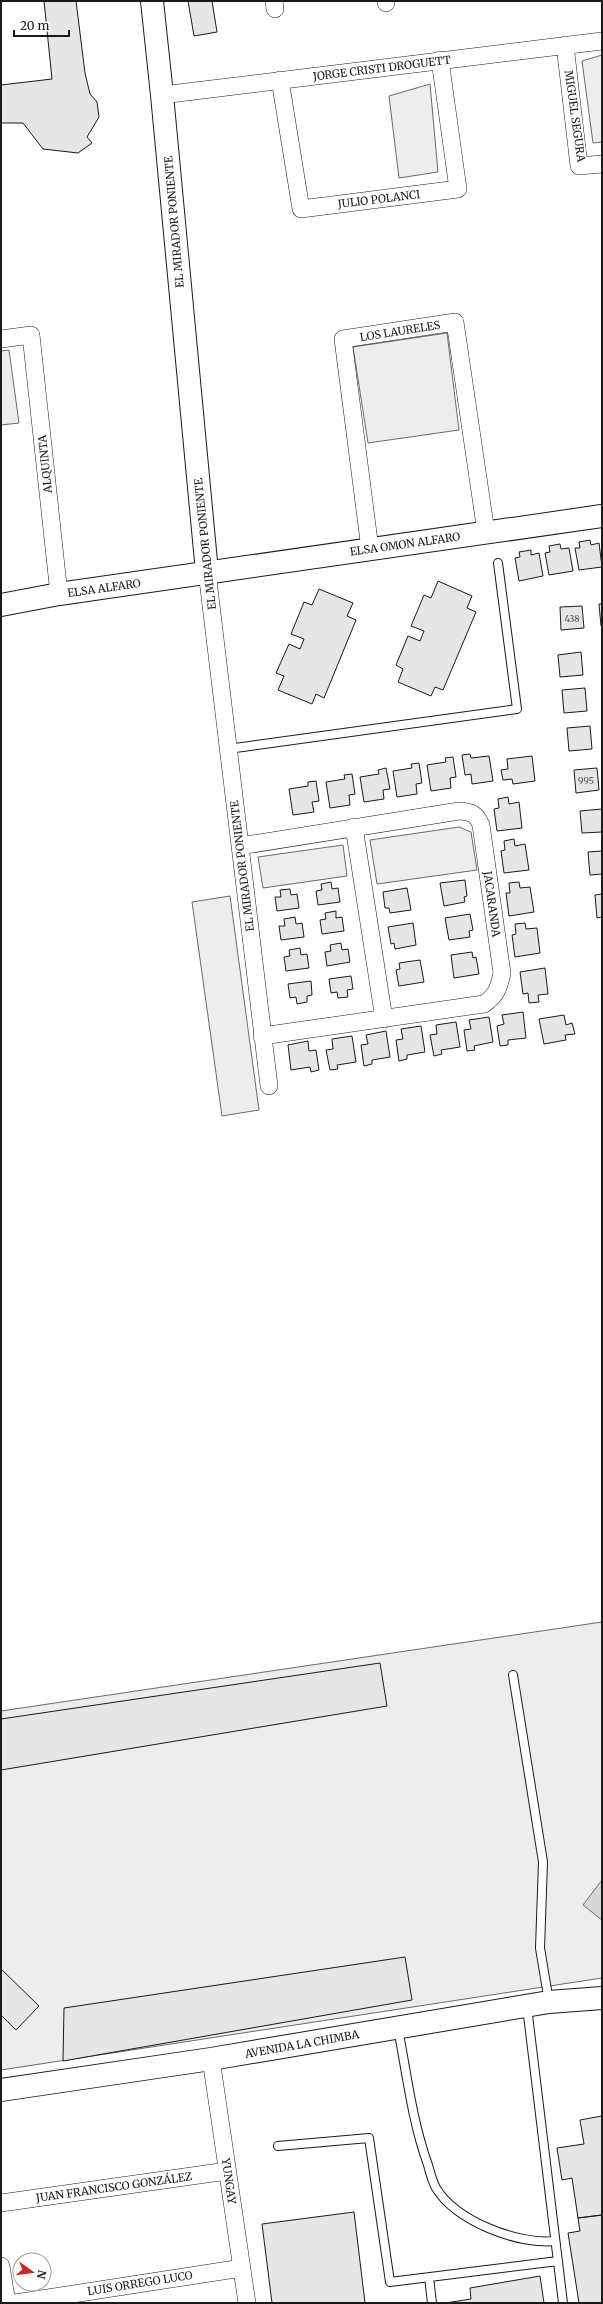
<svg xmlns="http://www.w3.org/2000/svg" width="603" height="2304" viewBox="0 0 603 2304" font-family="Merriweather,serif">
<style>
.green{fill:#ededed;stroke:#6a6a6a}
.water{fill:#d7d7d7;stroke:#6a6a6a}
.building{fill:#e6e6e6;stroke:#1a1a1a}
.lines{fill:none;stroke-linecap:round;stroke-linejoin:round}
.lane-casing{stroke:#1a1a1a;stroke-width:10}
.street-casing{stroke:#1a1a1a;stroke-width:18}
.secondary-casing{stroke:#1a1a1a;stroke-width:24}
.lane{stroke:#fff;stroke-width:8}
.street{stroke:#fff;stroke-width:17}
.secondary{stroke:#fff;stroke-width:22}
.labels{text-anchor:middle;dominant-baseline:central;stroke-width:3;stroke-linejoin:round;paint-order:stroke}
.number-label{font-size:9px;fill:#4d4d4d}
.street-label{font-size:11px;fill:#1a1a1a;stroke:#fff}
</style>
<rect width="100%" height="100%" fill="#fff"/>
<path class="green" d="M602 55V142L593 143 582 61Z
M430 84 438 172 399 178 389 96Z
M447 333 459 430 368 443 353 347Z
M9 350 19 423 1 425V351Z
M459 827 471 832 477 870 377 884 370 840Z
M343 845 347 876 263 888 258 857Z
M230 896 259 1110 222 1116 192 902Z
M602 1622V1978L1 2070V1711Z"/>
<path class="water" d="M602 1880V1920L583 1905Z"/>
<path class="building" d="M44 1H76L85 73 90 94 97 102 99 117 87 137 92 143 78 153 43 149 23 123H1V85L52 79Z
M188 1H212L217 32 194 36Z
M590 540 591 545 599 543 602 567 579 570 575 548H580L579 542Z
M560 544 561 549 569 548 573 571 549 575 545 553 550 552 549 546Z
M531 550V555L539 553 543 576 519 581 515 558 520 557 519 552Z
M438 581 472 596 467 608 476 612 443 690 435 687 431 696 398 682 403 669 396 665 408 636 420 641 424 631 411 626 424 595 431 598Z
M319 589 353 603 347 616 356 620 324 698 316 694 312 704 278 690 284 676 276 673 289 644 300 649 304 639 291 634 304 602 312 605Z
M599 604H602V626H601Z
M582 606 584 628 561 630 560 607Z
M581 652 583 675 560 677 558 655Z
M585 688 587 711 564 713 562 690Z
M590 726 592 749 569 751 567 728Z
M470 754 471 758 489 756 493 781 472 784 471 774 465 775 462 755Z
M532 756 535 781 513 784 512 779 503 780 501 770 508 769 507 759Z
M453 757 456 777 450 778 451 788 431 791 427 765 446 762 445 758Z
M419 763 422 783 416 784 417 794 397 797 393 771 412 768 411 764Z
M386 768 390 789 383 790 384 799 364 802 360 777 379 774 378 770Z
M597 768 599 790 576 793 574 770Z
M352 774 355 794 349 795 350 805 330 808 326 782 345 779 344 775Z
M316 781 319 801 312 802 314 812 293 815 289 789 308 786V782Z
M508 797 509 804 519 802 522 828 497 831 494 809 499 808 498 799Z
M602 809V832L582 833 580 811Z
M514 839 515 846 525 844 529 870 504 873 501 851 505 850 504 841Z
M602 851V874L590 875 588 852Z
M465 880 467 896 464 897 465 902 444 906 440 883Z
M331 882 332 889 338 888 340 902 318 905 316 891 322 890 321 884Z
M519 882 520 888 530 887 534 912 509 916 506 893H510L509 883Z
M407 888 411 910 390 913 389 908H385L383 892Z
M290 889 291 895 297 894 299 908 277 911 275 897H281L280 890Z
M602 894V917L597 918 595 895Z
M336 911V918L342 917 344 931 322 934 320 920 326 919 325 913Z
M470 914 473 930 469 931 470 937 449 940 445 918Z
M295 917 296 924 302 923 304 937 281 940 279 926H285L284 919Z
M413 923 416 945 395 949 394 943 391 944 388 927Z
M525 923 526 929 537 928 540 953 515 957 512 935 516 934 515 924Z
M341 943 342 950 348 949 350 962 327 966 325 952 331 951 330 945Z
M300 948 301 955 307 954 309 968 286 971 284 957 290 956 289 950Z
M472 952 473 958 476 957 479 974 454 978 451 955Z
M420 960 424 982 399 986 396 970 400 969 399 963Z
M545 968 548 994 538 995 539 1002 529 1003 528 993 523 994 520 972Z
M351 976 353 989 347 990 348 997 338 998 337 992 331 993 329 979Z
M311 981 312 995 307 996V1002L297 1004 296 997 290 998 288 984Z
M523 1012 526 1038 508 1040V1045L500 1046 497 1026 504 1024 502 1015Z
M564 1015 566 1025 572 1023 575 1034 565 1035 566 1040 544 1044 539 1019Z
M489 1017 493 1042 474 1046 475 1050 467 1051 464 1030 471 1029 469 1020Z
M456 1022 460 1047 441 1050 442 1054 434 1056 430 1035 437 1034 436 1025Z
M421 1026 425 1052 407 1055V1059L399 1061 396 1040 403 1039 401 1029Z
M386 1031 390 1057 372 1060V1064L364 1066 361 1045 368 1044 366 1035Z
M352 1036 356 1062 337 1065 338 1069 330 1070 326 1050 333 1049 332 1039Z
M308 1041 309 1051 316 1050 319 1070 311 1072 310 1067 291 1070 288 1045Z
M380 1663 387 1706 1 1770V1719Z
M405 1957 412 2000 63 2061 64 2008Z
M1 1969 39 2006 16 2030 1 2015Z
M602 2116V2215L578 2218 572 2178 562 2180 557 2148 584 2144 580 2120Z
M354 2212 365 2303H272L262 2224Z
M602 2215V2303H579L568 2233 580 2231 578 2218Z
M540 2276 544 2303H445L471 2299 470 2288Z"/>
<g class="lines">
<defs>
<path id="lane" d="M228 749 517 709 498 563
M513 1675 543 1862 540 1948 549 2002
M527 2007 563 2303
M398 2029C407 2074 412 2121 428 2165 430 2172 432 2181 436 2188 456 2221 518 2245 555 2241
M278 2146 369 2138 390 2282 558 2261
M429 2277 432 2303"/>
<path id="street" d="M274 1 275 9
M386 1V3
M565 45 579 166 602 164
M280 80 301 209 458 189 440 60
M162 95 602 41
M1 339 31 335 59 594
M370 549 343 339 455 322 486 532
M207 572 269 1086
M354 827 384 1019
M240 846 459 811C471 812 476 813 481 825L502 973C499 987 497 995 484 1004L262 1036
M211 2059 247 2303
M1 2203 227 2171
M1 2266 7 2303
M15 2303 242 2268"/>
<path id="secondary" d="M152 1 162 95 207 572
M1 605 59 594 602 516
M1 2090 211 2059 549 2002 602 1998"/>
</defs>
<use href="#lane" class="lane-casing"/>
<use href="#street" class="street-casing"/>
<use href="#secondary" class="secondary-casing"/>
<use href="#lane" class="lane"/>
<use href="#street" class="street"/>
<use href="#secondary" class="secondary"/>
</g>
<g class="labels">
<g class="number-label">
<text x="572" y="618">438</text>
<text x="586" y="780">995</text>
</g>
<g class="street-label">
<text transform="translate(382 68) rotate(-7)">JORGE CRISTI DROGUETT</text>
<text transform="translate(575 116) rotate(82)">MIGUEL SEGURA</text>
<text transform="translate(379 199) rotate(-7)">JULIO POLANCI</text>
<text transform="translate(174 222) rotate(-95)">EL MIRADOR PONIENTE</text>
<text transform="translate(400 331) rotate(-9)">LOS LAURELES</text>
<text transform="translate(45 464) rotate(-96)">ALQUINTA</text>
<text transform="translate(205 544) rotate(-96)">EL MIRADOR PONIENTE</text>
<text transform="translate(405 544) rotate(-8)">ELSA OMON ALFARO</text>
<text transform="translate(104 588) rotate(-8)">ELSA ALFARO</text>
<text transform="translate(242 866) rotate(-97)">EL MIRADOR PONIENTE</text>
<text transform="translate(492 904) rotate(82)">JACARANDA</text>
<text transform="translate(302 2044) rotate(-10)">AVENIDA LA CHIMBA</text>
<text transform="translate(229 2181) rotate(82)">YUNGAY</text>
<text transform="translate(114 2187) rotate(-8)">JUAN FRANCISCO GONZÁLEZ</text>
<text transform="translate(140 2283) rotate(-9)">LUIS ORREGO LUCO</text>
</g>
</g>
<rect width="603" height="2304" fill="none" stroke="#1a1a1a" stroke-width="4"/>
<g transform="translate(32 2272) rotate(104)"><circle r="19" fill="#ffffff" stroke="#a3a3a3"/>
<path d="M0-3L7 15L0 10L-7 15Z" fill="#c62828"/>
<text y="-6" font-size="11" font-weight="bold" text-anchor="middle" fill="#1a1a1a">N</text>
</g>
<path d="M14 30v6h55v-6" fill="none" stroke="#1a1a1a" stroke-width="2"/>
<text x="20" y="30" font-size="12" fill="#1a1a1a" stroke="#ffffff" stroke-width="3" paint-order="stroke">20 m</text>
</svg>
